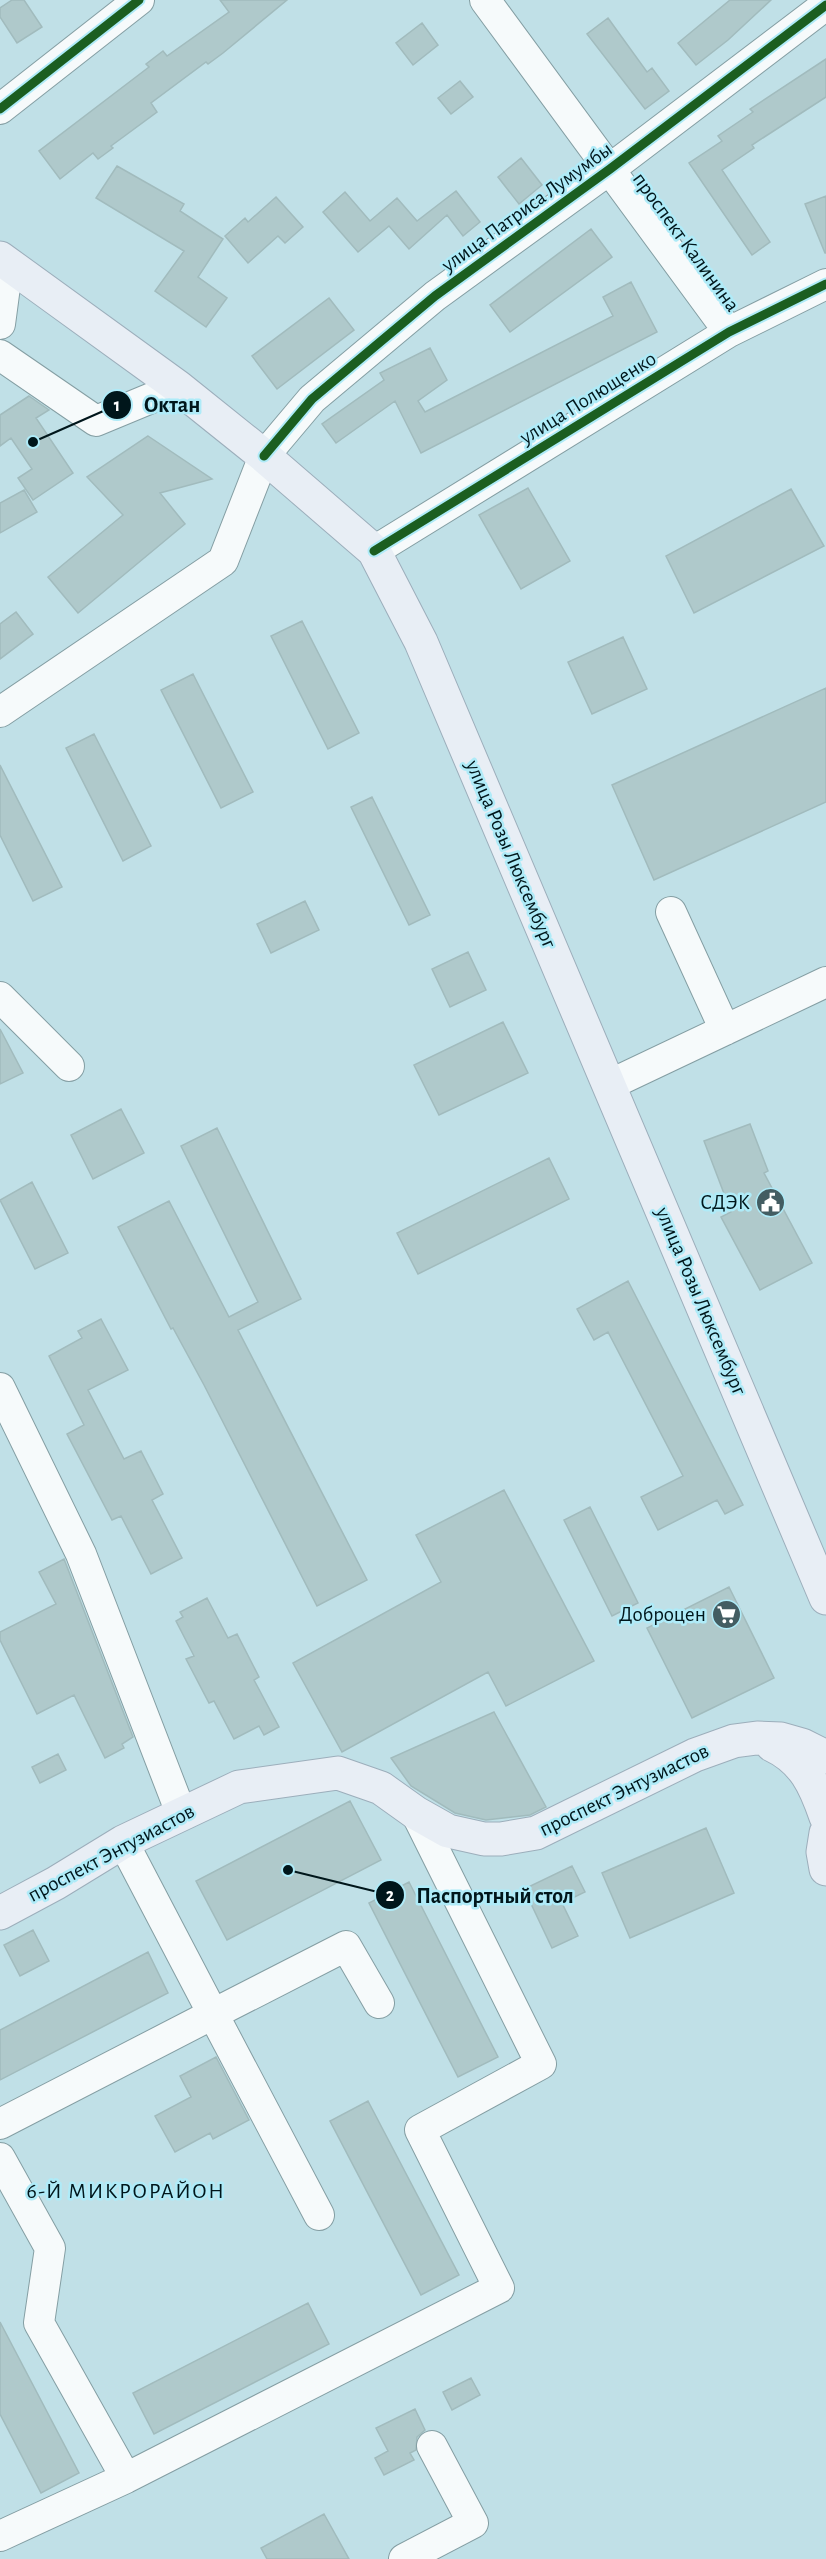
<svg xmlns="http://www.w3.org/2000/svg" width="826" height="2559" viewBox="0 0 826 2559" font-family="'Alegreya Sans',sans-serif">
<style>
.building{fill:#afc9cb;stroke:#a1bbbd;stroke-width:1.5}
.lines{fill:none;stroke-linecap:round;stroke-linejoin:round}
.minor-casing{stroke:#849ea3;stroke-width:32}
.major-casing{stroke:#9caebb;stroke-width:35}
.minor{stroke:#f6fafb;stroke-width:30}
.major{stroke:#e8eef5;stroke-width:33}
.cycleway-casing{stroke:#afebf8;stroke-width:13}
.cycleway{stroke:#1b5e20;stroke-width:9}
.labels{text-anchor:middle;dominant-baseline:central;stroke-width:5;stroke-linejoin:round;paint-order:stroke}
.street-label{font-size:21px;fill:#00161b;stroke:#afebf8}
.poi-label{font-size:21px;fill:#00161b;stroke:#afebf8;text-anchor:end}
.neighbourhood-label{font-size:22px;letter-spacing:1.5px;fill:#00161b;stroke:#afebf8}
.leader{fill:none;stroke:#00161b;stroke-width:2}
.callout-dot{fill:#00161b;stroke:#afebf8;stroke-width:2}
.mark-label{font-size:18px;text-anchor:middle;font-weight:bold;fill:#fff}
.callout-label{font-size:22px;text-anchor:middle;font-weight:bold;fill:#00161b;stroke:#afebf8;stroke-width:5;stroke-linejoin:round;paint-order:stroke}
</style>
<rect width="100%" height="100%" fill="#c0e0e7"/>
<path class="building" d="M12 0H24L42 27 17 43 0 17V8Z
M220 0H287L223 53 208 64 206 62 151 103 157 112 111 146 113 148 98 159 93 153 60 179 39 151 149 67 146 64 163 51 167 56 229 12Z
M730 0H771L728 40 696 65 678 43Z
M608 18 647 72 652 68 669 91 645 109 587 34Z
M422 23 438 45 413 65 396 43Z
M826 59V97L752 145 754 148 722 170 770 242 752 255 689 163 722 141 718 136 753 112 750 109Z
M460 81 473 97 451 114 438 98Z
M521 158 542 185 519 204 498 177Z
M117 166 184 204 180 211 223 239 198 277 227 298 206 327 155 291 184 251 96 198Z
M456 191 480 222 463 236 447 215 409 249 389 226 358 252 323 212 345 192 370 221 397 198 417 221Z
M826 196V253H825L805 204Z
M276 197 303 227 285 243 278 236 248 263 225 236 245 218 248 222Z
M591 229 612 257 510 332 490 305Z
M631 282 657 332 421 453 395 401 336 443 322 424 384 380 380 373 430 348 447 380 418 401 425 412 613 316 603 297Z
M329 298 354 330 277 389 252 356Z
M29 396 49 410 36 418 73 473 33 500 18 478 32 469 11 438 0 446V415Z
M148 436 212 479 160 493 185 524 78 613 48 577 123 515 87 477Z
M528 488 570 561 521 589 479 515Z
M791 489 824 546 694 613 666 556Z
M24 490 37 512 0 533V503Z
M16 612 33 634 0 659V624Z
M302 621 359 733 328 749 271 636Z
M623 637 647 689 592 714 568 662Z
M193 674 253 792 221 808 161 690Z
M826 688V802L654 880 612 785Z
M94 734 151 846 123 861 66 748Z
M0 765 62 887 33 901 0 835Z
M372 797 430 915 409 925 351 807Z
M305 901 319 930 271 953 257 924Z
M468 952 486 990 450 1007 432 969Z
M503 1022 528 1073 439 1115 414 1065Z
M0 1029 23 1073 0 1084Z
M121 1109 144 1153 93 1179 71 1135Z
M750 1124 768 1171 764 1173 812 1263 760 1290 721 1217 731 1212 704 1141Z
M217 1128 301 1299 238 1330 367 1580 317 1606 204 1385 173 1328 171 1329 118 1227 169 1201 229 1317 258 1302 181 1146Z
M549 1158 569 1199 418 1274 397 1233Z
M32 1182 68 1253 35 1269 0 1200Z
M628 1281 743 1505 725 1514 717 1500 658 1530 641 1497 683 1476 608 1332 594 1340 577 1309Z
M101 1319 128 1370 88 1390 124 1459 141 1451 163 1494 152 1500 182 1558 151 1574 121 1516 112 1520 67 1434 84 1425 49 1356 82 1338 78 1331Z
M504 1490 594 1661 506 1706 488 1672 342 1752 293 1663 441 1582 416 1535Z
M590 1507 638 1603 612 1616 564 1520Z
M64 1559 133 1737 122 1744 124 1748 105 1758 74 1695 37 1714 0 1640V1632L56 1604 39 1572Z
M729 1587 774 1678 692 1718 647 1628Z
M207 1598 228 1638 237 1634 259 1677 254 1680 279 1727 264 1735 259 1726 234 1739 214 1701 209 1703 186 1659 194 1656 176 1621 183 1617 180 1612Z
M494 1712 546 1807 530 1815 486 1820 455 1813 411 1786 391 1758Z
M58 1754 66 1770 40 1783 32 1767Z
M350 1801 381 1860 227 1940 196 1881Z
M706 1828 734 1893 630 1938 602 1873Z
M572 1866 585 1892 562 1903 578 1936 552 1948 524 1889Z
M409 1882 498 2057 458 2077 369 1903Z
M33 1930 49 1961 20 1976 4 1945Z
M148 1952 168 1993 0 2080V2030Z
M216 2057 249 2120 213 2139 210 2133 175 2152 155 2116 191 2097 180 2076Z
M368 2101 459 2275 421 2295 330 2121Z
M308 2303 329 2344 154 2434 133 2393Z
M0 2322 79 2473 41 2493 0 2414Z
M471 2378 480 2395 452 2410 443 2392Z
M415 2409 425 2430 417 2437 416 2450 410 2453 414 2460 384 2475 375 2458 388 2451 376 2428Z
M324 2514 349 2559H267L261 2548Z"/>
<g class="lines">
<defs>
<path id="minor" d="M485 0 729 332
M0 109 139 0
M0 324 8 264
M0 355 96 421 178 387
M374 551 729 332 826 284
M0 712 223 561 264 456 312 399 435 296 610 169 826 5
M671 912 725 1030
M0 997 69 1066
M609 1085 826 982
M0 1388 81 1554 181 1813
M0 2124 213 2014 123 1842
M0 2158 50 2248 39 2323 126 2478
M319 2215 213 2014 346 1946 379 2003
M0 2536 126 2478 499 2288 420 2130 541 2064 416 1813
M404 2559 473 2523 432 2446"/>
<path id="major" d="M0 258 178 387 264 456 374 551 421 642 826 1598
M772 1745C804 1760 815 1785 826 1817
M826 1833 823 1852 826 1869
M0 1913 56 1883 123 1842 239 1787 338 1773 381 1788 416 1813 448 1831 484 1839H501L536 1833 695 1755 734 1741 757 1738 781 1739 802 1745 826 1757"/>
</defs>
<use href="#minor" class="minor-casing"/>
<use href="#major" class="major-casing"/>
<use href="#minor" class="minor"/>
<use href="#major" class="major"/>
<defs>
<path id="cycleway" d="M0 109 139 0
M264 456 312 399 435 296 610 169 826 5
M374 551 729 332 826 284"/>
</defs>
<use href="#cycleway" class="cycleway-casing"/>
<use href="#cycleway" class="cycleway"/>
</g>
<defs>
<symbol id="civic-disc" viewBox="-11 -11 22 22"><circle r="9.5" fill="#435d62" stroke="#afebf8"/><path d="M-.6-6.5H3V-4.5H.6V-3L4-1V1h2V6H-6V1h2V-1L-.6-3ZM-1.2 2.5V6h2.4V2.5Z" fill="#fff"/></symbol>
<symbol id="supermarket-disc" viewBox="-11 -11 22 22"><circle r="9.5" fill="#435d62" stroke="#afebf8"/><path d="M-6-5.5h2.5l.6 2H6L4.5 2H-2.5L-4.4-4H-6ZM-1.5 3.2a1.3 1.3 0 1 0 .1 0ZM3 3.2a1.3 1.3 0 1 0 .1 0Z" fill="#fff"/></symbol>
</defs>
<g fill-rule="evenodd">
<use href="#civic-disc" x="754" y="1186" width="33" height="33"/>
<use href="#supermarket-disc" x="710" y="1598" width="33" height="33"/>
</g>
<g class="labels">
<g class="street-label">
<text transform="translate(527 207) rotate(-36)">улица Патриса Лумумбы</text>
<text transform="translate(686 242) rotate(54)">проспект Калинина</text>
<text transform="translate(588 398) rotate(-32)">улица Полющенко</text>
<text transform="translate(511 854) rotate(67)">улица Розы Люксембург</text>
<text transform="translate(701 1301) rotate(67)">улица Розы Люксембург</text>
<text transform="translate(624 1790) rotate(-26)">проспект Энтузиастов</text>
<text transform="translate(111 1853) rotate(-28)">проспект Энтузиастов</text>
</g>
<g class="poi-label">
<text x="750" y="1202">СДЭК</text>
<text x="706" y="1614">Доброцен</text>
</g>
<g class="neighbourhood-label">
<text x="126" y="2191">6-Й МИКРОРАЙОН</text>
</g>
</g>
<path class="leader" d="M33 442L117 405M288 1870L390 1895"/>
<g class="callout-dot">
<circle cx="33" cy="442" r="6"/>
<circle cx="288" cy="1870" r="6"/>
<circle cx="117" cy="405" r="15"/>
<circle cx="390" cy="1895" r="15"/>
</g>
<g class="mark-label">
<text x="117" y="411">1</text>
<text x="390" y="1901">2</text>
</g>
<g class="callout-label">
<text x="172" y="412">Октан</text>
<text x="495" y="1903">Паспортный стол</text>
</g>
</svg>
